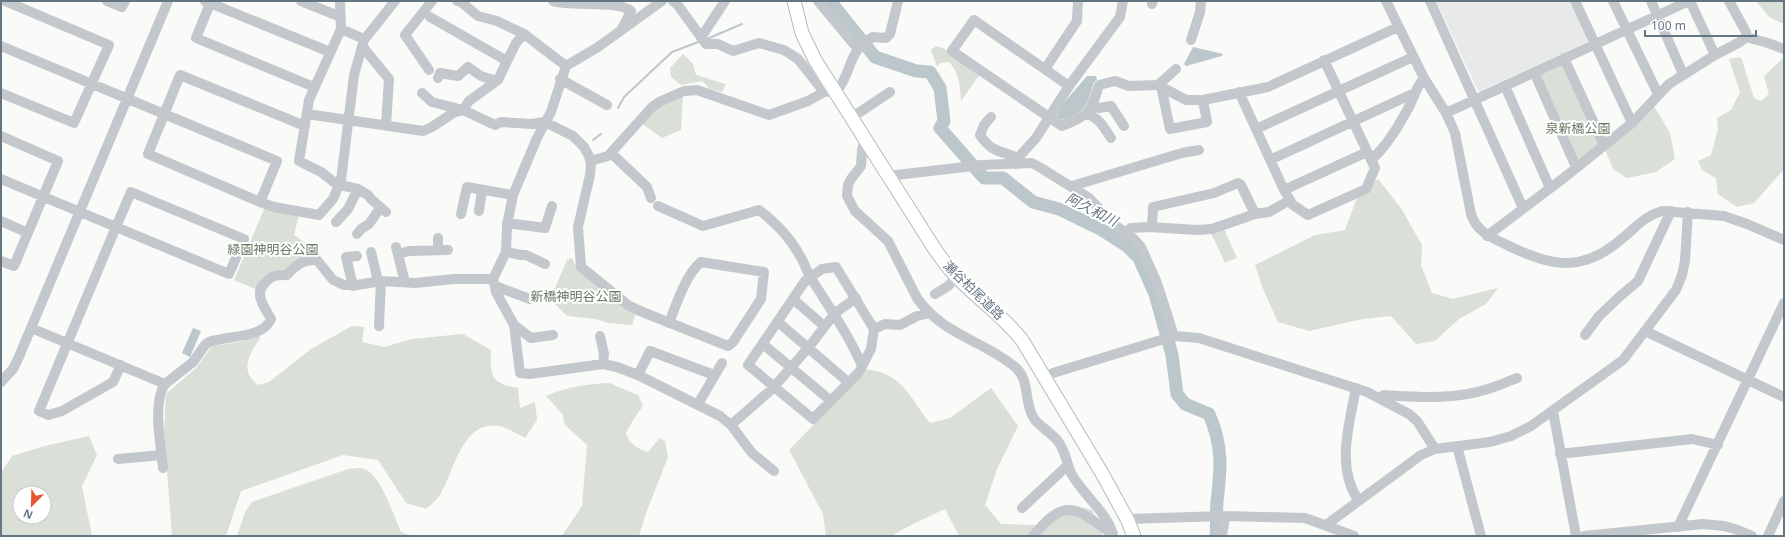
<svg xmlns="http://www.w3.org/2000/svg" width="1785" height="537" viewBox="0 0 1785 537" font-family="'Noto Sans','Noto Sans JP',sans-serif">
<style>
.built{fill:#e8e9e9}
.green{fill:#dadfd7;fill-rule:evenodd}
.water{fill:#bbc7cb}
.lines{fill:none;stroke-linecap:round;stroke-linejoin:round}
.stream{stroke:#bbc7cb;stroke-width:2}
.river{stroke:#bbc7cb;stroke-width:13}
.major-casing{stroke:#b5babe;stroke-width:15}
.minor{stroke:#c3c8cc;stroke-width:10}
.major{stroke:#fff;stroke-width:13}
.labels{text-anchor:middle;dominant-baseline:central;stroke-width:4;stroke-linejoin:round;paint-order:stroke}
.park-label{font-size:13px;fill:#687a64;stroke:#fff}
.street-label{font-size:13px;fill:#657683;stroke:#fff}
.water-label{font-size:14px;font-style:italic;fill:#60757c;stroke:#fff}
</style>
<rect width="100%" height="100%" fill="#fafaf8"/>
<path class="built" d="M1436 1H1571L1588 39 1587 42 1480 91 1477 89Z"/>
<path class="green" d="M1756 1H1784V24L1769 17Z
M936 46 943 48 980 74 961 101C960 86 960 74 949 62L940 63 937 67 931 50Z
M683 54 693 64 696 75 726 84 722 92 710 89 702 81 681 85 671 77 670 68Z
M1741 57 1754 98 1761 101 1769 94 1764 76 1784 57V169L1754 203 1737 207 1718 194 1716 178 1702 170 1698 161 1711 155 1718 129 1717 118 1731 110 1740 92 1729 59Z
M1563 62 1601 144 1577 161 1538 73Z
M683 95 681 130 662 138 641 123 654 108Z
M1654 106 1670 133 1675 159 1656 172 1627 178 1613 169 1604 147Z
M1378 179 1401 208 1422 245 1421 265 1432 293 1453 299 1498 288 1486 304 1459 319 1435 341 1416 344 1391 316 1363 319 1309 331 1278 322 1263 289 1255 265 1315 235 1345 230 1357 198Z
M265 207 299 215 294 235 307 244 318 256 255 289 234 280Z
M1224 229 1237 258 1225 263 1211 233Z
M572 258 578 270 636 313 632 325 608 323 596 319 567 316 553 302 552 295 567 260Z
M352 326 364 327 362 342 384 347 412 339 463 334 491 350C490 377 491 383 518 388L520 408 535 402 537 420 525 438C517 434 508 428 500 426 462 420 455 469 441 493 437 500 432 504 426 509L406 503 378 460 343 455 241 491 226 536H172L164 432 166 394 196 368 212 346 239 342 260 335V338C249 355 239 370 258 385L269 382 311 349Z
M863 369C903 372 908 396 930 423L950 418 991 388 1018 426 997 469 985 505 1001 524 1036 525 1050 515 1071 505 1092 510 1103 536H959L945 509 913 524 891 536H826L823 514 789 450 822 416Z
M609 383 638 395 643 406 633 420 626 433C629 444 638 449 648 452L660 438 665 441 668 457 645 516 639 536H562L582 506 587 445 564 424 563 415 546 396C567 387 586 384 609 383Z
M89 436 97 455 82 486 92 536H1V473L12 456 45 446ZM20 493H44V517H20Z
M348 469C353 469 360 467 364 469 381 474 394 517 401 532L412 536H237L245 512 252 502Z"/>
<path class="water" d="M1193 47 1223 54 1222 56 1186 66 1184 64Z
M1087 76H1096L1097 80 1094 82C1087 105 1087 110 1064 120L1056 117 1062 105Z
M193 328 201 331 190 357 182 353Z"/>
<g class="lines">
<path class="stream" d="M707 39 742 24
M618 108 624 97 672 52 701 41
M593 140 601 134"/>
<path class="river" d="M830 1 875 57 916 71 930 72 940 88 944 121 940 128 984 178H1003L1033 202 1059 209 1102 230 1127 246 1139 258 1155 294 1172 355 1177 394 1185 404 1209 414C1223 446 1221 468 1217 502 1216 513 1217 525 1216 536"/>
<defs>
<path id="major" d="M794 1 802 33 815 60 934 248C941 258 948 268 957 277 978 299 1003 316 1022 340L1103 475 1127 519 1134 536"/>
</defs>
<use href="#major" class="major-casing"/>
<path class="minor" d="M107 1 122 7 125 1
M205 1 330 52
M211 1 196 38 314 87
M301 1 341 17
M457 1 461 2 478 16 497 21 524 34 566 66
M553 1C572 7 619 0 631 11L622 29
M662 1 598 47 566 66 551 112 537 138 513 195 507 225 506 252 493 279 496 292 514 325 520 373 530 374 603 364 617 367 638 375 720 416 731 425 752 453 774 471
M673 1 677 4 706 44H718L733 51 759 43 784 50 798 59 824 92
M818 1 858 49
M1386 1 1424 78 1446 113 1455 133 1471 214C1477 233 1493 238 1509 246 1554 268 1585 272 1624 237 1637 226 1645 216 1662 211L1724 216 1747 224 1784 240
M1430 1 1523 208
M1575 1 1632 123
M1613 1 1658 94
M1651 1 1683 74
M1690 1 1715 55
M1152 4 1153 1
M341 29 364 39
M702 36 725 1
M1746 37 1768 43 1784 49
M1191 40 1200 12 1201 1
M1 46 277 161 260 202
M362 46 389 79 386 125
M1564 58 1604 145
M507 61 516 43 524 34
M1045 69 1077 21 1078 1
M429 70 405 35 432 1
M1534 72 1576 167
M438 78 440 73 458 76 468 67 481 76 496 81
M560 79 607 105
M1158 85 1176 69
M1069 86 974 20 952 51 1062 126C1089 115 1091 112 1099 85L1115 81 1129 86 1158 85 1186 100H1203L1268 87 1398 27
M1161 86 1170 129 1207 122 1203 100
M1505 86 1550 188
M1239 92 1284 190 1293 205 1308 215 1366 189 1375 168 1324 60
M1 93 74 123 109 45 5 1
M422 93 432 102 463 110 469 101 498 80 507 61 430 17
M1093 105 1099 108 1111 106 1124 126
M1446 113 1689 1
M307 114 423 131 432 127 453 113 463 110 495 125 501 122 531 124 545 122 573 136 584 147 589 156 591 165 590 175 578 227 581 267 628 305 640 311 728 346 733 342 761 299 764 272 701 262C686 274 676 305 669 323
M1087 114C1100 118 1104 128 1111 138
M991 117 984 125 980 135C992 153 1000 150 1018 158
M851 118 890 92
M305 126 180 75 148 154 260 202 274 207 319 215 333 199 341 180 354 75 364 40 395 1
M1256 129 1413 57
M1 136 58 161 14 266 1 261
M865 139 862 150 861 166 851 179 848 185 847 196 855 211 888 241 917 298C944 336 983 340 1015 367 1031 380 1023 404 1035 420 1041 427 1051 433 1057 440 1066 451 1066 462 1071 473 1081 493 1110 515 1113 536
M611 153 647 187 651 198
M1270 160 1410 95H1414
M1371 160C1388 145 1399 125 1410 105 1414 96 1417 86 1424 78
M590 161 608 156 652 107 659 102 684 91 697 90 769 115 808 101 824 92 837 91C853 71 847 51 873 37L886 38 890 34 898 1
M1016 164 1018 158 1036 138 1069 86 1120 17 1123 1
M888 176 982 165 1032 163 1041 168 1089 198 1115 225 1134 239 1141 247 1157 283 1174 336
M1 179 116 227 39 411 48 415 62 411 113 382 121 365
M340 185 358 189 368 195 371 199 386 212
M339 186 321 172 299 161 309 100 341 29 340 1
M1072 186 1182 153 1199 150
M1284 190 1367 152
M131 192 244 239 229 274 116 227Z
M658 206 703 226 759 210C776 223 790 237 800 256 804 262 806 269 809 275 828 306 848 333 862 366
M479 211 482 190
M461 214 467 187 513 195
M1255 214 1269 212 1290 200
M1 221 28 233
M336 222 348 209 358 189
M507 223 545 228 552 206
M1126 232 1131 228 1149 227 1198 230 1212 229 1255 214 1241 185 1238 183 1214 193 1153 207 1152 227
M357 234 361 229 369 224 380 208
M1487 236 1565 177 1632 123 1669 84 1715 55 1740 42 1746 37V32L1729 1
M438 238V250
M396 247 405 282
M371 252 378 281
M506 252 521 255H526L545 264
M398 254 409 251 448 250
M836 267 874 329 871 349 859 372 813 419 748 365 805 281 822 269Z
M353 286 346 257 357 256
M495 286 530 299
M935 294 948 286 957 277
M793 299 824 326
M778 322 848 382
M514 325 531 338 553 335
M379 326 381 281
M31 328 165 384
M874 329 885 324 900 325 917 316 930 313
M1645 331 1784 397
M1585 335 1599 316 1619 297 1638 281 1671 211
M600 336 604 354 603 364
M763 344 831 401
M638 375 650 351 714 375
M1045 377 1053 373 1174 336 1199 338 1367 392 1409 414 1417 421 1435 449
M1 382 13 369 18 359 168 1
M1356 388C1349 426 1336 466 1358 500
M1379 398 1384 395C1419 397 1454 400 1488 389 1498 386 1507 382 1517 378
M698 404 722 363
M1553 411 1576 536
M731 425 772 389 809 347 835 313 856 298
M1457 446 1481 536
M1560 454 1692 439 1718 445
M118 459 161 455
M163 468C161 445 152 403 165 384L193 362 205 345 209 342C227 335 263 339 271 319 265 308 254 294 264 284 272 275 276 275 287 275 296 265 303 259 317 260L333 280 344 285H357L381 281 415 283 454 279H493
M1022 508 1068 465
M1127 519 1225 516 1305 518 1354 536
M1326 525 1421 455 1435 449 1490 442 1511 436 1531 426 1623 360 1676 290 1682 275 1685 261 1688 212
M1678 527 1784 303
M1033 536C1039 530 1045 521 1053 516 1075 499 1093 523 1113 534
M1222 536 1225 516
M1584 536 1703 524 1724 526 1738 530 1752 536
M1768 536 1784 501"/>
<use href="#major" class="major"/>
</g>
<g class="labels">
<g class="park-label">
<text x="1578" y="128">泉新橋公園</text>
<text x="273" y="249">緑園神明谷公園</text>
<text x="576" y="296">新橋神明谷公園</text>
</g>
<g class="street-label">
<text transform="translate(974 290) rotate(44)">瀬谷柏尾道路</text>
</g>
<g class="water-label">
<text transform="translate(1092 209) rotate(27)">阿久和川</text>
</g>
</g>
<rect width="1785" height="537" fill="none" stroke="#657683" stroke-width="4"/>
<g transform="translate(32 505) rotate(203)"><circle r="19" fill="#ffffff" stroke="#c1c8cd"/>
<path d="M0-3L7 15L0 10L-7 15Z" fill="#e4572e"/>
<text y="-6" font-size="11" font-weight="bold" text-anchor="middle" fill="#657683">N</text>
</g>
<path d="M1645 30v6h111v-6" fill="none" stroke="#657683" stroke-width="2"/>
<text x="1651" y="30" font-size="12" fill="#657683" stroke="#ffffff" stroke-width="3" paint-order="stroke">100 m</text>
</svg>
